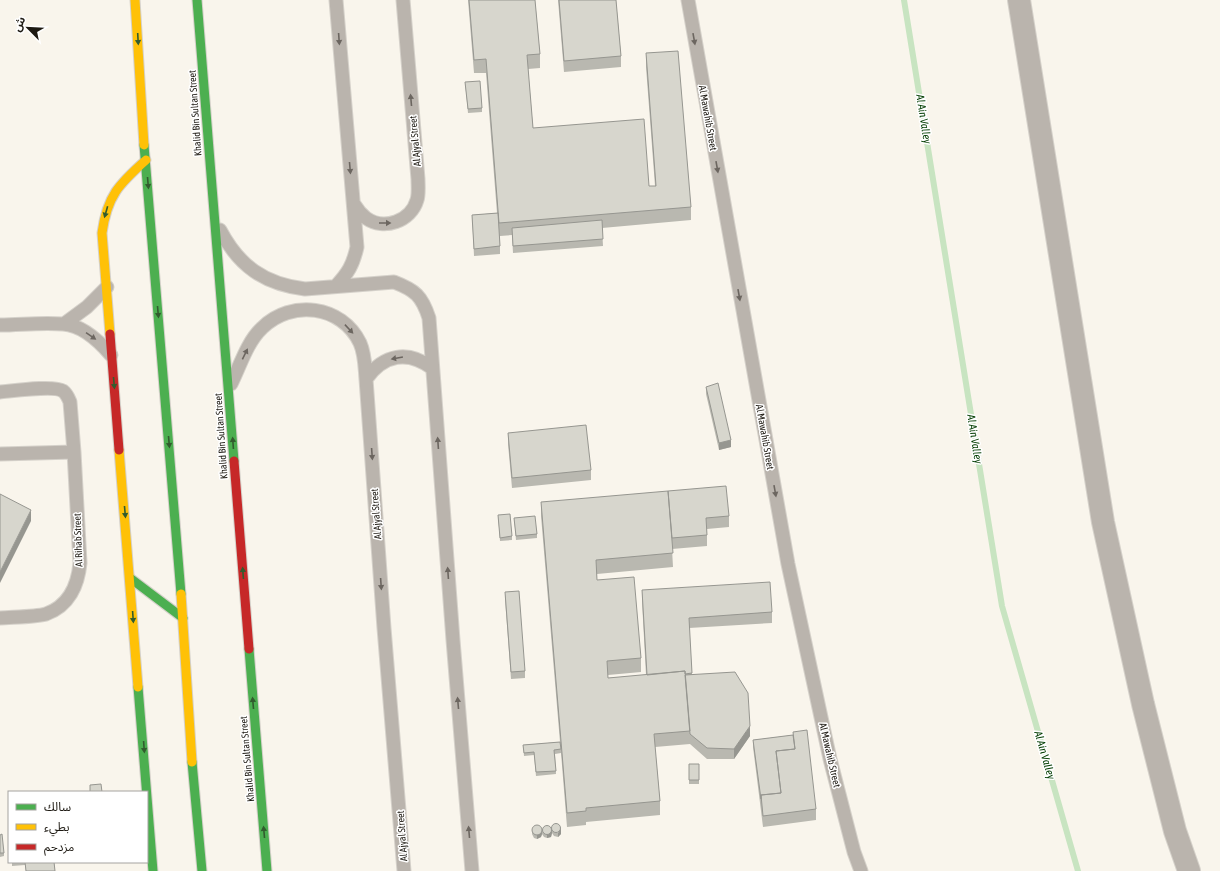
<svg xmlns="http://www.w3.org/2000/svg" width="1220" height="871" viewBox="0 0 1220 871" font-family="'Asap Condensed','Noto Sans Arabic',sans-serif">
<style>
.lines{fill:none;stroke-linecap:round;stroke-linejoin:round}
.stream{stroke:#c8e4c1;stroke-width:6}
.lane-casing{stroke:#d5d1ca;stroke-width:15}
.street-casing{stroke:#d5d1ca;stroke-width:24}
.fast-casing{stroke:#d5d1ca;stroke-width:11}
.slow-casing{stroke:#d5d1ca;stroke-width:11}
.jam-casing{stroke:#d5d1ca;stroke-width:11}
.lane{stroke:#bab4ad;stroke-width:13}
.street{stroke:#bab4ad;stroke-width:22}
.fast{stroke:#4caf50;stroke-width:9}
.slow{stroke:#ffc107;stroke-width:9}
.jam{stroke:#c62828;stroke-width:9}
.wall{fill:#b9b8b0}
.shaded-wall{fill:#969690}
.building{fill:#d7d6cd;stroke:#969690}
.oneway{fill:#325c2e}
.oneway2{fill:#6c6660}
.labels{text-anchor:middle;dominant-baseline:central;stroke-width:3;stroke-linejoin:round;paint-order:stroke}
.street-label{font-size:10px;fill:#1d1912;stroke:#fff}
.water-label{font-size:11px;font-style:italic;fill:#064005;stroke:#fff}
</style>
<rect width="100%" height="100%" fill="#f9f5ec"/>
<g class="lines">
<path class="stream" d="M904 0 1002 606 1078 871"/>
<defs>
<path id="lane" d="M688 0 788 564 830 759 854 852 861 871
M354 204C357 209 361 214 366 218 384 231 411 221 417 200 419 194 418 185 418 179L403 0
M220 230C239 266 264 284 305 289L394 282C415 290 422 296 429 318L453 640 472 871
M336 286C348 273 353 265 357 247L336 0
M64 324 87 307 107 287
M0 325C20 325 42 322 63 324 82 325 99 341 111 355
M366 379C384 354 408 350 432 368
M231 384C240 366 247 342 262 328 291 299 342 305 360 343 365 354 365 367 366 379L384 628 404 871
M0 392C12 391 54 385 63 391 67 394 68 397 70 402L74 452 80 563C78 585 69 606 46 614 36 617 12 617 0 618
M0 454 74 452"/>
<path id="street" d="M1019 0 1103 522 1143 704 1175 831 1189 871"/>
<path id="fast" d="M197 0 234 461
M144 145 181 594
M130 578 183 618
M249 649 267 871
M138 687 153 871
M192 762 202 871"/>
<path id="slow" d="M135 0 144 145
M110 334 102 233C107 196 119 184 146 160
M119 450 138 687
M181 594 192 762"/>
<path id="jam" d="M110 334 119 450
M234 461 249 649"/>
</defs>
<use href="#lane" class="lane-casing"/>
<use href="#street" class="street-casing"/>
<use href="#fast" class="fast-casing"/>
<use href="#slow" class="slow-casing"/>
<use href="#jam" class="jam-casing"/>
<use href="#lane" class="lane"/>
<use href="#street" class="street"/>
<use href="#fast" class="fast"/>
<use href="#slow" class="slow"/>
<use href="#jam" class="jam"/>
</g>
<path class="wall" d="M468 0H535L540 54V68L528 69 533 128 649 186H655L646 67V53L691 207V220L602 228 603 246 513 253 512 235 500 236V254L474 256 472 215 497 213 486 73H474Z
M558 0H616L621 56V67L564 72Z
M465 82 482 108V112L468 113Z
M706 387 731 447 719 450 706 394Z
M508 433 591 470V480L512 488 508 444Z
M541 502 729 516V527L707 529V546L672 549 673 567 597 574V580L641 658V672L608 675V678L646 675 642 601V590L772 612V623L689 628 692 674 750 736 734 759H707L690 744 655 747 660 801V815L586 822V825L567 827 561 753 555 754 556 774 536 776 534 755 524 756 523 745 560 742 541 516Z
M498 515 512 536V540L500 541Z
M514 518 537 534V538L516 540Z
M505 592 525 671V678L511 679 505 599Z
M793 732 816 809V820L763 827 753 747V740L793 735Z
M689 764H699V784H689Z
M542 830H552L561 834 558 837 554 836 552 833 551 837 547 838 544 837 542 834Z
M532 831 542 834 541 837 537 839 534 838 532 834Z
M0 835 4 853V856L0 857Z
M12 862H54L55 871H26L25 865 12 866Z"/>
<path class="shaded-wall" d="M731 440V447L719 450V443Z
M31 510V521L0 583V572Z
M750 726V736L734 759V749Z
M561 827V834L558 837V833Z
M542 830V834L541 837 537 839V835Z
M552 830V833L551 837 547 838V835Z"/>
<path class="building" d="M469 0H535L540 54 527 55 533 128 644 119 649 186H656L646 53 678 51 691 207 499 223 486 59 474 60Z
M559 0H616L621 56 564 61Z
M480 81 482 108 468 109 465 82Z
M498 213 500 246 474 249 472 215Z
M602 220 603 239 513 246 512 228Z
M718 383 731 440 719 443 706 387Z
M586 425 591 470 512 478 508 433Z
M726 486 729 516 706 518 707 535 672 538 668 491Z
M668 491 673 553 596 560 597 580 634 577 641 658 607 661 608 678 685 671 690 731 654 734 660 801 586 808V811L567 813 541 502Z
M0 494 31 510 0 572Z
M510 514 512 536 500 538 498 515Z
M535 516 537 534 516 536 514 518Z
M770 582 772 612 689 618 692 673 685 674V671L647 675 642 590Z
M519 591 525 671 511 672 505 592Z
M735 672 748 693 750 726 734 749 707 748 690 734 685 675Z
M807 730 816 809 763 816 761 795 781 793 776 751 795 749 793 732Z
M793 735 795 749 776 751 781 793 761 795V799L753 740Z
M560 742 561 749 554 750 556 771 536 772 534 752 524 753 523 745Z
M689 764H699V780H689Z
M101 784 102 792H90V785Z
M551.5 828a4.5 4.5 0 1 1 9 0a4.5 4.5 0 1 1-9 0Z
M532 830a5 5 0 1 1 10 0a5 5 0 1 1-10 0Z
M542.5 830a4.5 4.5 0 1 1 9 0a4.5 4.5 0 1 1-9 0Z
M2 834 4 853H0V835Z
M25 862H54L55 871H26Z"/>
<defs><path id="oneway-solid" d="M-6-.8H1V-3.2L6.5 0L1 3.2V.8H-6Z"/></defs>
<g class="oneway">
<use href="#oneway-solid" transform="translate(138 39) rotate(87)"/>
<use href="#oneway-solid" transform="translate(148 183) rotate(85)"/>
<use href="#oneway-solid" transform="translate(106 212) rotate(106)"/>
<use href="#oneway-solid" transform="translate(158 312) rotate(85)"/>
<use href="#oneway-solid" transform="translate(114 383) rotate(85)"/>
<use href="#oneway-solid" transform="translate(169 442) rotate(85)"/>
<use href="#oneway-solid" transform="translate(233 443) rotate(-94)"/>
<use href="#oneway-solid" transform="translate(125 512) rotate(85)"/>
<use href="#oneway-solid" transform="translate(243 573) rotate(-94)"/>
<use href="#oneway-solid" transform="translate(133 617) rotate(86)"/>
<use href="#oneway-solid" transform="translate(253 703) rotate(-95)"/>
<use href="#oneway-solid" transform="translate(144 747) rotate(86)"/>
<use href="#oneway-solid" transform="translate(264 832) rotate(-95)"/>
</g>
<g class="oneway2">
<use href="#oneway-solid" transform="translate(339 39) rotate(86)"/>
<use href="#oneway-solid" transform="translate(694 39) rotate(80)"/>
<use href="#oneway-solid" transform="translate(411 100) rotate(-95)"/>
<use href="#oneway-solid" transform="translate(717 167) rotate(80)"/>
<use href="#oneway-solid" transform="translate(350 168) rotate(85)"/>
<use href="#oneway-solid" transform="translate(385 223)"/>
<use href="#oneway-solid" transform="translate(739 295) rotate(80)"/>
<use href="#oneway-solid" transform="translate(349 329) rotate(47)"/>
<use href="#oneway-solid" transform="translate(91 336) rotate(34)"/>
<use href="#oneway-solid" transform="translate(245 354) rotate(-64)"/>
<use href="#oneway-solid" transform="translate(397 358) rotate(170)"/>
<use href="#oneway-solid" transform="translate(438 443) rotate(-94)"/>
<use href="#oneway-solid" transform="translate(372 454) rotate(86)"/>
<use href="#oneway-solid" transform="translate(775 491) rotate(80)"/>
<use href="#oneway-solid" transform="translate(448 573) rotate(-94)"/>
<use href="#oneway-solid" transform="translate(381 584) rotate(86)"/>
<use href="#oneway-solid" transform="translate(458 703) rotate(-95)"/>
<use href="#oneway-solid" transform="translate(469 832) rotate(-95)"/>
</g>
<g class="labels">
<g class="street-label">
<text transform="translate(195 113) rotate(-94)">Khalid Bin Sultan Street</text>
<text transform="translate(708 118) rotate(80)">Al Mawahib Street</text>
<text transform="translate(415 141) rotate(-95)">Al Ajyal Street</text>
<text transform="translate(221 436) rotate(-94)">Khalid Bin Sultan Street</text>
<text transform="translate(765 437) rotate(80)">Al Mawahib Street</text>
<text transform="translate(376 514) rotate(-94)">Al Ajyal Street</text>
<text transform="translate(78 540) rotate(-92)">Al Rihab Street</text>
<text transform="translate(830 755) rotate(77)">Al Mawahib Street</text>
<text transform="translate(247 759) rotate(-95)">Khalid Bin Sultan Street</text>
<text transform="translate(402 836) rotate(-94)">Al Ajyal Street</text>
</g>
<g class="water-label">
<text transform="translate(924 119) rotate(81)">Al Ain Valley</text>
<text transform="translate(975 439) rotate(81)">Al Ain Valley</text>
<text transform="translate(1045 755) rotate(74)">Al Ain Valley</text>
</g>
</g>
<rect x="8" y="791" width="140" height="72" fill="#ffffff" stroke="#a5a3a0"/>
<rect x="16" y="804" width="20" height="6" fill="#4caf50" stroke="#a5a3a0"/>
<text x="44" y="811" font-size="12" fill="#1d1912">سالك</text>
<rect x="16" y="824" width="20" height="6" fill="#ffc107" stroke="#a5a3a0"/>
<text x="44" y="831" font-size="12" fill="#1d1912">بطيء</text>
<rect x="16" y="844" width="20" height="6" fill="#c62828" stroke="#a5a3a0"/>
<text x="44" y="851" font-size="12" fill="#1d1912">مزدحم</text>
<g transform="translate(28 28) rotate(294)" stroke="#ffffff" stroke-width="3" paint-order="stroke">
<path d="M0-3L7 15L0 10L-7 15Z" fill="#1d1912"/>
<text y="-6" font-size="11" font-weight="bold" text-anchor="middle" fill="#1d1912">ش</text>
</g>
</svg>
